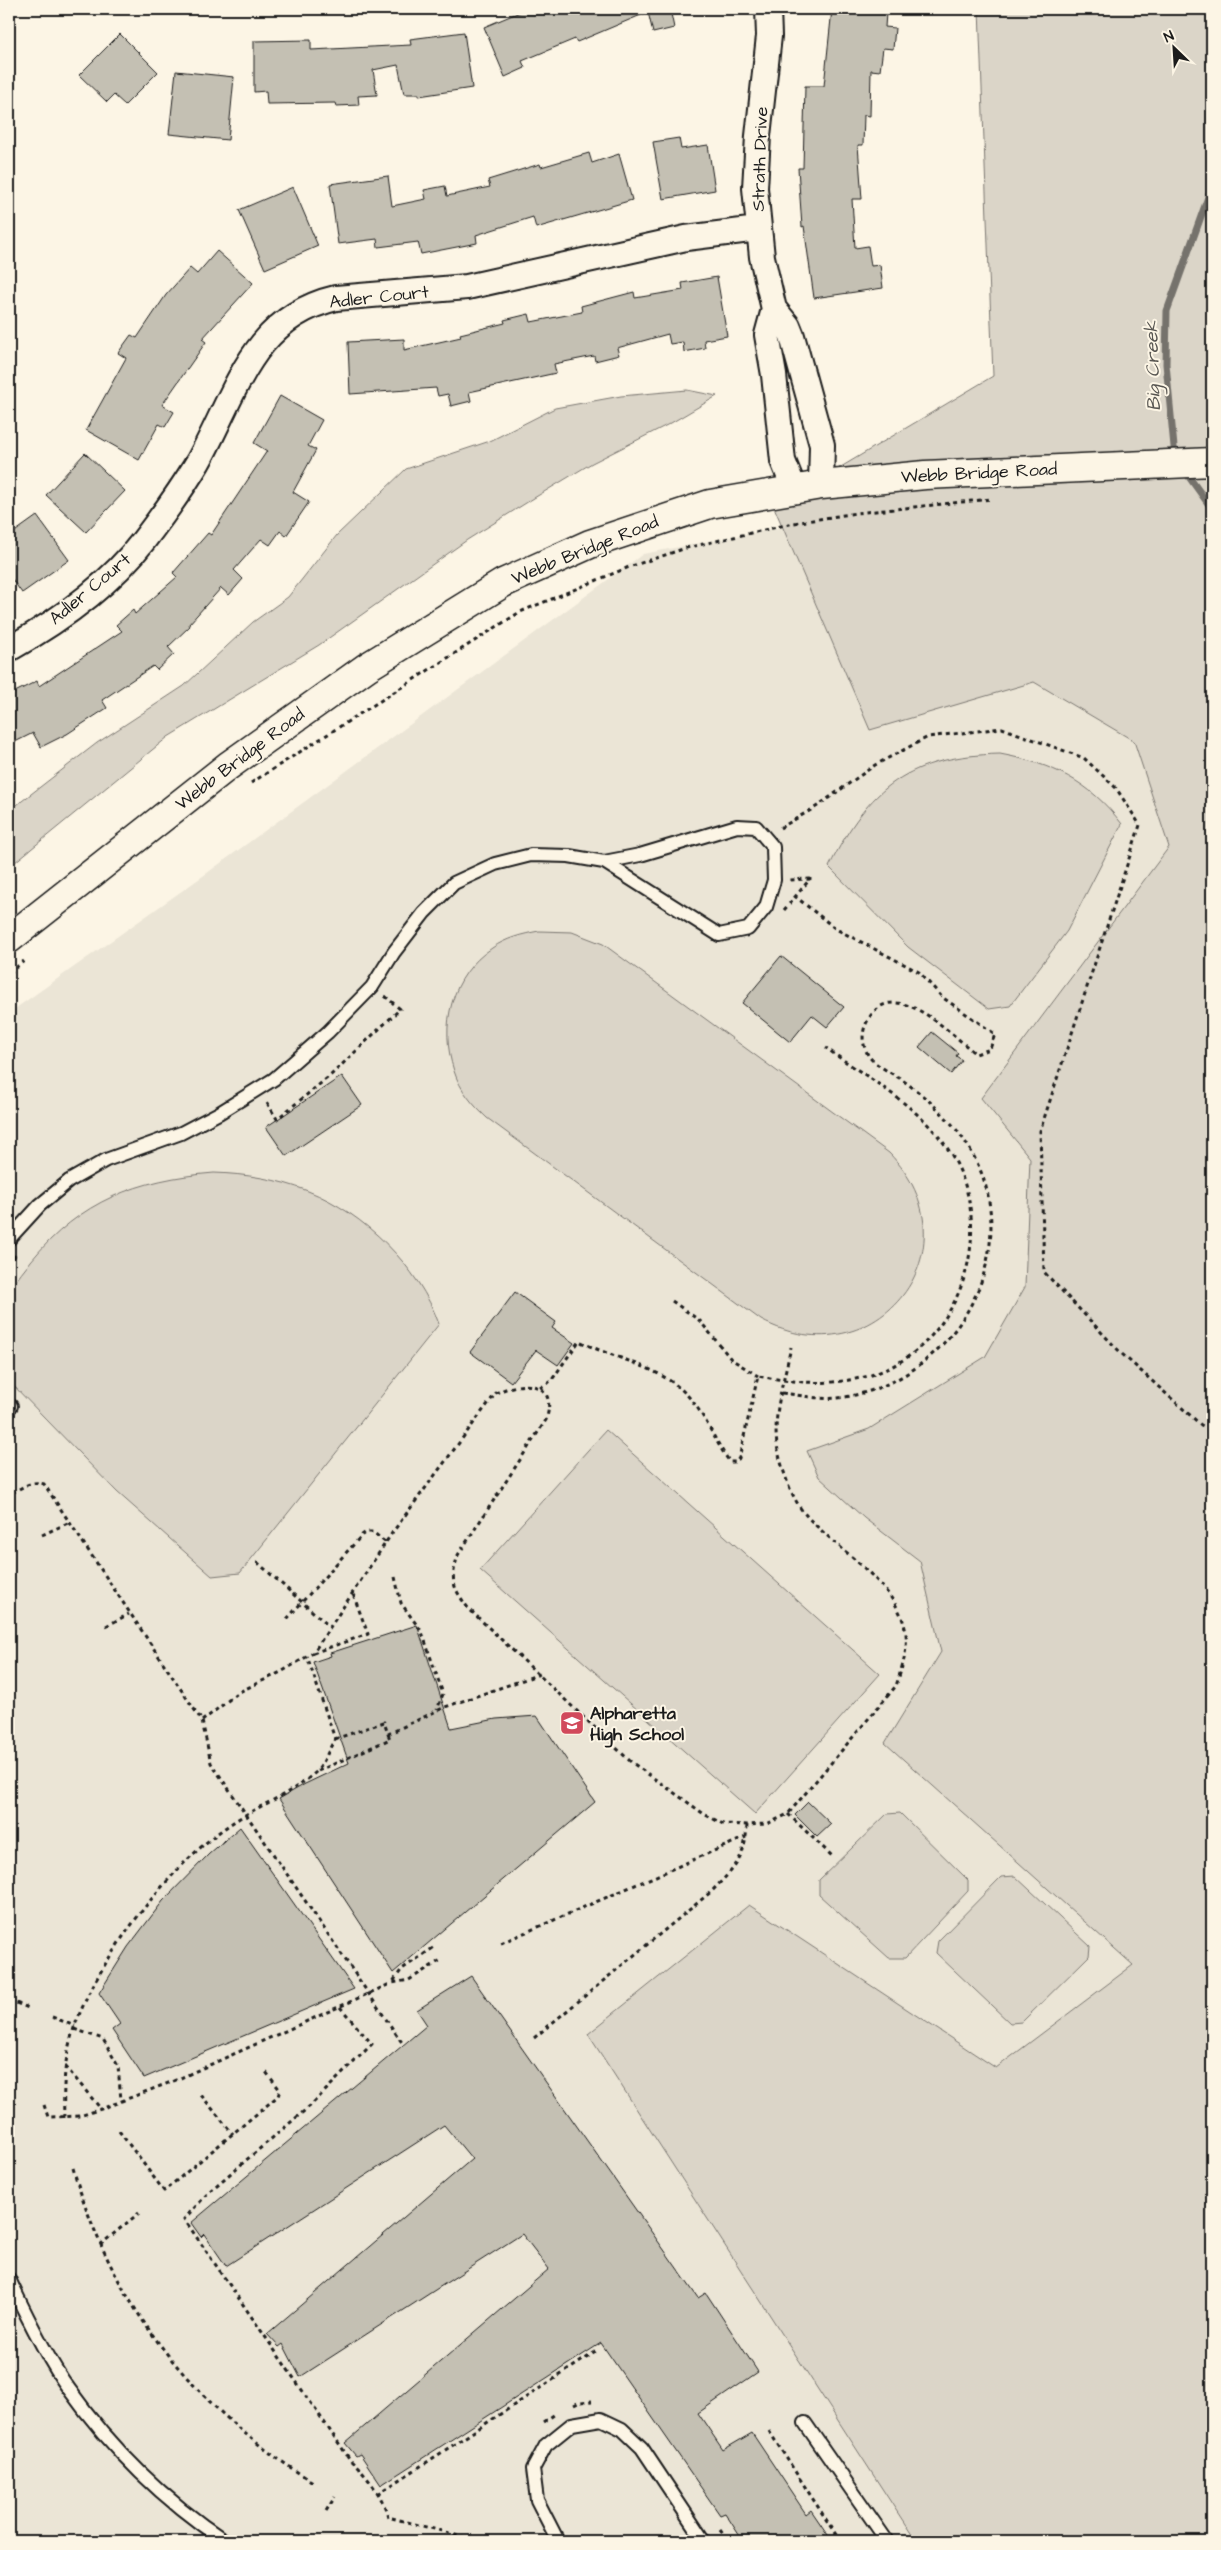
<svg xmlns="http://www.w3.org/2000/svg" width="1221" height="2550" viewBox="0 0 1221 2550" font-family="'Architects Daughter',sans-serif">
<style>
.built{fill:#ebe5d6}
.green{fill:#dbd5c8;stroke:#7c7872}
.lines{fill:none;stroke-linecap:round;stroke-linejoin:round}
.stream{stroke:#75726c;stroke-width:7}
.building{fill:#c4c0b3;stroke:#1c1c1c}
.service-casing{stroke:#1c1c1c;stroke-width:16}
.minor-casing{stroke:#1c1c1c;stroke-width:28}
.tertiary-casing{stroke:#1c1c1c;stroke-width:31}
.path{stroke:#1c1c1c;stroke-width:3;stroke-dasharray:4 4;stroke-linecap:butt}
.service{stroke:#fcf5e5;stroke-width:12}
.minor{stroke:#fcf5e5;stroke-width:24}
.tertiary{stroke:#fcf5e5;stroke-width:28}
.labels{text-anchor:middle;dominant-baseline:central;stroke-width:4;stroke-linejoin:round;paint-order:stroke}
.street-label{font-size:18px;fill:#1c1c1c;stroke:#fcf5e5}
.poi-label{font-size:18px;font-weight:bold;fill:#1c1c1c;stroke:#fcf5e5;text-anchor:start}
.water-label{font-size:19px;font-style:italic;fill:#575551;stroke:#fcf5e5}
</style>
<rect width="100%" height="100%" fill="#fcf5e5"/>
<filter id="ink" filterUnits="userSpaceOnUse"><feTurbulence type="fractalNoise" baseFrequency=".02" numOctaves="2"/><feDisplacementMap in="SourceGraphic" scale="10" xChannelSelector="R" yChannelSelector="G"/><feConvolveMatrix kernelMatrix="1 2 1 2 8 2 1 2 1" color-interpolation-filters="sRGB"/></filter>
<g filter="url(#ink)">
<path class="built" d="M1073 471 1191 754 1212 2426 1206 2541H9V1013L203 876 643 554Z"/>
<path class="green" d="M979 9H1212V2541H916L588 2034 749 1905 996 2068 1133 1965 885 1743 941 1652 920 1561 864 1518 819 1477 807 1451 869 1429 985 1357 1025 1287 1030 1158 981 1098 1169 847 1134 741 1034 682 870 730 774 507 993 376Z
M687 390 717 396 671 423 592 463 534 498 467 540 319 645 168 737 9 867V811L97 743 184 686 253 622 288 597 337 535 406 469 490 441 555 408 621 396Z
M1000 754C1053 764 1089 781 1122 824L1067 931 1010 1006 989 1009 908 947 829 867C869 786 910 756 1000 754Z
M539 931 572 932 603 944 889 1153C981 1247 877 1382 761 1320L487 1118C473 1105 460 1090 454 1071 439 1026 451 975 492 948 506 938 523 934 539 931Z
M214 1173C246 1174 277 1179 308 1191 364 1213 419 1267 439 1324L240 1573 212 1576 117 1492 9 1381C9 1354 5 1323 9 1297 11 1284 24 1271 31 1261 80 1201 138 1179 214 1173Z
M606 1430 880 1674 755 1814 480 1570Z
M900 1813 968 1880V1891L905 1958H889L819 1895V1880L887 1814Z
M1015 1876 1090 1946 1089 1956 1022 2022 1010 2023 936 1953 938 1941 1001 1877Z"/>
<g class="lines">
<path class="stream" d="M1175 457 1166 364 1167 311 1212 186
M1184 470 1212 509"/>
</g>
<path class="building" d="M527 9H670L674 28 653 33 648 12 577 42 575 39 522 61 525 68 505 77 484 27Z
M832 9 886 13 885 27 895 28 893 49 883 48 880 71 871 70 870 116 864 115 863 145H858L862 199H852L855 248 868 246 871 266 880 265 883 288 814 298 804 226 802 227 798 168H803L805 86H824Z
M464 32 472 88 419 96V94H404L398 65 373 70 377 95 358 96 359 105 336 106 335 103 267 104 266 91 254 92V41L311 40V50L411 45 410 39Z
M120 34 158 72 125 105 114 95 107 102 79 75Z
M176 71 234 77 228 140 169 134Z
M679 138 681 149 708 145 715 190 663 199 653 142Z
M589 153 592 163 619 154 632 200 536 228 533 217 476 235 477 243 421 254 418 242 378 247 377 239 338 244 330 184 388 176 392 206 426 199 424 190 445 186 447 196 490 187 488 180 540 164 541 167Z
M293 187 318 246 265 269 239 210Z
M217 251 253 283 202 339 206 342 162 405 174 412 165 427 159 424 139 460 86 430 126 358 118 353 131 335 137 338 166 295 190 268 197 274Z
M717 277 727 336 704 340 705 348 684 352 683 342 670 344 668 334 617 348 619 355 595 361 594 356 554 364 556 373 469 392 471 401 451 406 448 394 438 396 436 388 350 394 348 342 404 339V350L461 337 460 334 505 323 504 320 529 314 531 322 582 312 581 306 634 292 635 298 683 290 682 283Z
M280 396 322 420 308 446 316 450 293 492 309 502 286 536 280 531 270 545 261 539 234 570 243 579 229 595 221 588 189 624 190 626 168 647 174 654 157 670 153 666 102 700 107 708 67 734 41 747 33 733 9 745V695L37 681 39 686 122 631 116 625 133 610 135 614 177 577 173 573 208 533 211 535 267 451 254 443Z
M85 453 125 491 86 532 46 495Z
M37 516 69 560 22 593 9 575V536Z
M781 956 844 1007 827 1027 812 1015 790 1042 742 1003Z
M932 1032 958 1053 956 1056 962 1060 951 1074 919 1047Z
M342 1076 362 1105 286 1156 266 1127Z
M515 1292 556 1322 552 1328 574 1343 558 1365 536 1350 511 1382 470 1352Z
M417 1625 451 1728 496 1719 537 1716 595 1802 393 1973 279 1799 305 1784 349 1763 313 1662 331 1656 330 1653Z
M808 1802 831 1824 817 1837 795 1815Z
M240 1827 354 1989 144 2078 112 2030 120 2024 99 1993 128 1947 163 1901 209 1854Z
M471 1976 698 2298 706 2293 758 2372 698 2413 723 2450 752 2433 806 2514 811 2510 832 2541H743L725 2513 720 2515 601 2343 381 2485 360 2454 356 2456 345 2443 549 2269 522 2234 300 2377 283 2344 279 2347 267 2334 472 2159 444 2125 226 2266 204 2234 201 2237 191 2223 427 2025 417 2010Z"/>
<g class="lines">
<defs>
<path id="service" d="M9 1239 40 1205 69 1181 106 1160 181 1133 219 1113 274 1079 328 1032 372 987 394 952 424 913 454 883 495 864 531 855 569 856 604 862 640 855 737 826 756 827 773 847 774 880 766 907 748 929 719 935 604 862
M9 1406H11
M9 2279C25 2313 47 2359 69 2389 111 2448 165 2501 225 2541
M805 2423 887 2541
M558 2541 537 2500 533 2469 546 2445 572 2424 601 2419 622 2429 642 2448 704 2541"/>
<path id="minor" d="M768 9 769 36 758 136 755 188 762 257 774 309 788 326 792 336 822 445 821 485
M774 309 767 335 774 375 783 461 794 488
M9 649C59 621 109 586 144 540 163 515 182 489 198 462 236 394 251 318 336 298L467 287 686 238 758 229"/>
<path id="tertiary" d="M9 939 228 766 367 667 503 583 590 544 710 504 821 485 925 475 1212 462"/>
</defs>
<use href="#service" class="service-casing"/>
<use href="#minor" class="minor-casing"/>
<use href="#tertiary" class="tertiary-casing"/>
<path class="path" d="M251 783 520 612 629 567 686 548 794 523 856 513 991 499
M780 828 816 807 875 765 928 737 1002 728 1084 758 1116 788 1140 825 1040 1131 1044 1272 1122 1354 1201 1425 1212 1431
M784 910 810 879 789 880
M9 973 24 961
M267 1103 277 1119 331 1075 400 1009 385 996
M9 1265 15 1255
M672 1301 700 1321 731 1359 758 1376
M540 1388 551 1381 579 1341C614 1359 658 1365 686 1394 705 1413 714 1441 730 1462H736L739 1458 758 1376C793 1382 825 1386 860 1378 954 1357 999 1241 954 1159 927 1110 870 1080 826 1048
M782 1393C800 1395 820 1400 838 1398 938 1386 1011 1284 986 1187 973 1140 940 1107 901 1079 892 1073 874 1065 868 1055 860 1040 862 1027 872 1014 899 979 953 1036 976 1054L990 1049 995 1034 942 997 919 972 836 929 796 897
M12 1493C23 1487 32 1480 44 1484L202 1721 211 1763 403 2044
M42 1535 70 1522
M257 1562 330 1627
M395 1577 401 1603 422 1632 443 1694 437 1710
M287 1619 362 1535 366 1532H373L386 1543
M106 1626 129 1614
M313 1653 368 1634 353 1594
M202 1721 239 1692 281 1672 313 1653 392 1533 496 1393C522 1380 559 1380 546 1420L458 1555C450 1581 452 1586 468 1608L631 1762 704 1814 723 1824 747 1825 767 1824 788 1814 896 1686C901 1670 908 1651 906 1634 900 1584 835 1549 805 1514 792 1499 784 1474 779 1455 770 1421 784 1381 791 1347
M335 1739 384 1722 388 1734 445 1707 540 1674
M318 1771 390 1739 388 1734
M788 1814 833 1857
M501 1943 746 1837
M433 1948 402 1969 392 1983 409 1980 441 1960
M9 2000 31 2009
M340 2007 372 2044 310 2106 211 2190 184 2219 351 2461C367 2476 383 2496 388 2517L453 2534 470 2541
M52 2017 75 2026
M74 2029 103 2039 118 2066 121 2100
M534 2038 712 1891C735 1867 745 1860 747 1825
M65 2066 101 2109
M201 2095 233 2134
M44 2105 48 2117 80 2116 101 2109 176 2080 392 1983
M64 2118C63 2088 64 2057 74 2028 99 1958 170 1864 232 1823 259 1805 292 1794 316 1772 324 1764 329 1748 335 1739L307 1656
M119 2131 164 2191 278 2096 280 2090 266 2072
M9 2134 15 2124
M73 2168C112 2304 193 2408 313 2482
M100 2245 139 2213
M574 2405 580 2402 592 2401
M544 2422 555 2414
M769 2431 840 2541
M378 2494 597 2351
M326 2511 335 2497
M720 2530 728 2541
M313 2541 314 2540"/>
<use href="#service" class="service"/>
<use href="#minor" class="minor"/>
<use href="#tertiary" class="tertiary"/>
</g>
</g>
<defs>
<symbol id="school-square" viewBox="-11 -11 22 22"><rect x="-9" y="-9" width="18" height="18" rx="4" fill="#d1495b" stroke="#fcf5e5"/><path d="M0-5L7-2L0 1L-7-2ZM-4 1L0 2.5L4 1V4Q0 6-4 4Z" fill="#fff"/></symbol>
</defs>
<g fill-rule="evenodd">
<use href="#school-square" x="558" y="1709" width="28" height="28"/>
</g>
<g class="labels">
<g class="street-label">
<text transform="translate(760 159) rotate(-88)">Strath Drive</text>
<text transform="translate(379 297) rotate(-6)">Adler Court</text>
<text transform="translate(979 473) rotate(-3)">Webb Bridge Road</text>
<text transform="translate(585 550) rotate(-22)">Webb Bridge Road</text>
<text transform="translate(90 589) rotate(-40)">Adler Court</text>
<text transform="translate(240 759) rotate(-37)">Webb Bridge Road</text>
</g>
<g class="poi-label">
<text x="590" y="1713">Alpharetta<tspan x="590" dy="21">High School</tspan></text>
</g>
<g class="water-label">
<text transform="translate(1153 366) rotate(-92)">Big Creek</text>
</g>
</g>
<rect width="1221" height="2550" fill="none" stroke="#fcf5e5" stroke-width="30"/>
<rect x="15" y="15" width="1191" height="2520" fill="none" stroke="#1c1c1c" stroke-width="2" filter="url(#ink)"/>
<g transform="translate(1174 48) rotate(335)" stroke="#fcf5e5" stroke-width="4" paint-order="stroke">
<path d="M0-4L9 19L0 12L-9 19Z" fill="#1c1c1c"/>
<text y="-8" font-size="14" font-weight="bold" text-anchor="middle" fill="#1c1c1c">N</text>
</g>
</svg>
